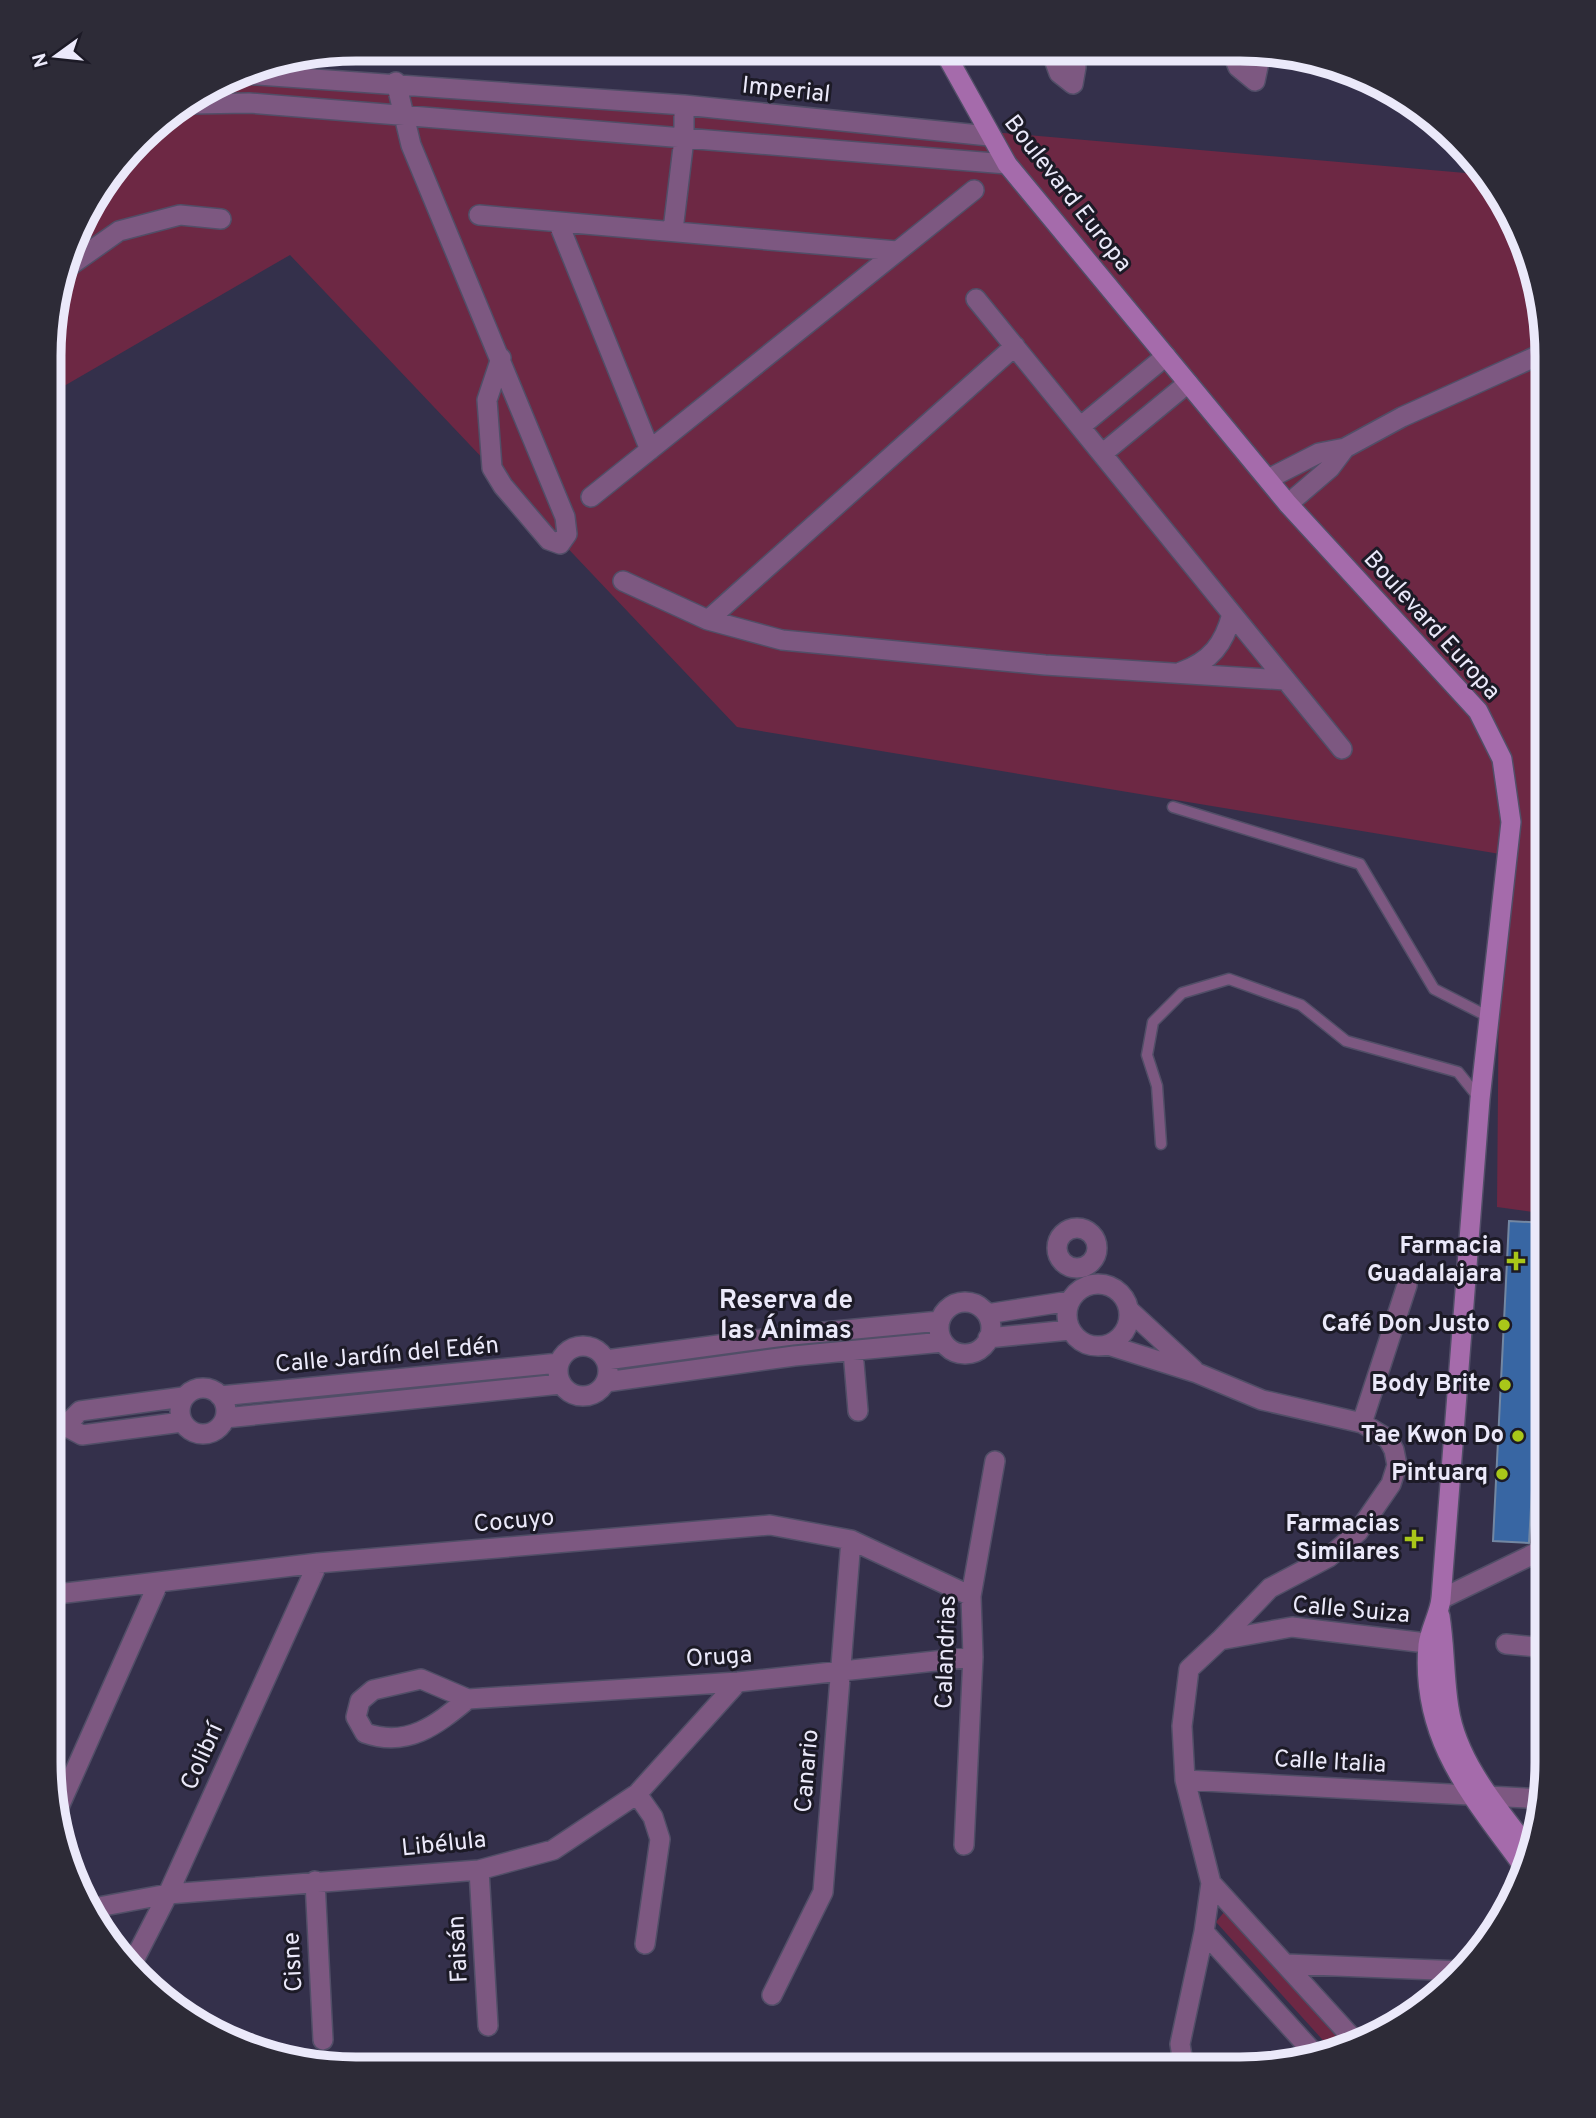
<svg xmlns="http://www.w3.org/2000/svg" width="1596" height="2118" viewBox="0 0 1596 2118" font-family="Overpass,sans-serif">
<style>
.green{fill:#6d2844}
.building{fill:#3866a3;stroke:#7387a2;stroke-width:2}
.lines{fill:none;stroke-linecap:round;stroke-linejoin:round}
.service-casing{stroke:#514e67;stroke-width:13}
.minor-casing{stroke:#514e67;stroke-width:22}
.tertiary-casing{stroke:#514e67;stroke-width:22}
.secondary-casing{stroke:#514e67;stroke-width:22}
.service{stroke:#7d5881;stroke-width:10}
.minor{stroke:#7d5881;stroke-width:19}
.tertiary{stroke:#7d5881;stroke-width:19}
.secondary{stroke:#a56bab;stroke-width:19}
.poi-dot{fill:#a9c719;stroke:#1c1a26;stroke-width:2.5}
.labels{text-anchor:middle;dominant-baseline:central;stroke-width:6;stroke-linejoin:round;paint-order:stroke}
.street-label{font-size:24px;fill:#ebe9fa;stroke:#1c1a26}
.poi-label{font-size:24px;font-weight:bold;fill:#ebe9fa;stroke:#1c1a26;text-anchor:end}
.neighbourhood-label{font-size:26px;font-weight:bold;fill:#ebe9fa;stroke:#1c1a26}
.rim{fill:none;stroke:#ebe9fa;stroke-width:9}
</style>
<rect width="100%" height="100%" fill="#34304b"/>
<path class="green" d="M253 68 1477 174 1515 220 1547 356V1214L1497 1207 1500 854 737 727 290 255 52 393V315L90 203 154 125Z
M1225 1911 1344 2045 1330 2048 1216 1922Z"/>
<path class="building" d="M1509 1221 1547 1223 1529 1543 1493 1541Z"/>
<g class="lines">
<defs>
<path id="service" d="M1173 807 1360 864 1434 989 1489 1017
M1161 1144 1157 1086 1147 1055 1153 1022 1182 993 1229 979 1301 1005 1346 1041 1458 1072 1479 1098"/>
<path id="minor" d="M1051 51 1059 73 1073 84 1076 67 1070 51
M1232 52 1238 67 1255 81 1259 62 1255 52
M242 74 684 105 989 136
M396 82 411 145 565 517 567 534 560 544 549 540 503 486 492 468 487 400 501 358
M190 104 249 103 1007 164
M479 215 897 251
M558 222 650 450
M673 230 684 139V105
M68 267 119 231 180 215 221 219
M976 299 1342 749
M1080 427 1166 356
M1102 454 1188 383
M591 497 974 190
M623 581 708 620 782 640 1045 665 1285 680
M708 620 1015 346
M1181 672C1211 661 1224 644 1232 614
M1057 1248a20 20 0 1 1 40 0a20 20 0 1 1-40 0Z
M1067 1315a31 31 0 1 1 62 0a31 31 0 1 1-62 0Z
M939 1328a26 26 0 1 1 52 0a26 26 0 1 1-52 0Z
M1129 1310 1194 1370
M987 1314 1070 1301
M988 1338 1070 1330
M1108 1345 1197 1373 1262 1400 1362 1423 1388 1439 1394 1450 1397 1465 1391 1484 1358 1532 1329 1557 1270 1588 1220 1640
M558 1371a25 25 0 1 1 50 0a25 25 0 1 1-50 0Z
M853 1351 858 1411
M606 1360 792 1335 940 1321
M606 1382 794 1356 943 1342
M180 1411a23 23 0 1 1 46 0a23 23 0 1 1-46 0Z
M220 1396 559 1363
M225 1418 561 1384
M1362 1423 1407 1285
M65 1426 82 1435 182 1422
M50 1429 65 1426 80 1411 183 1397
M49 1595 318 1563 770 1525 851 1540 971 1596
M1441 1599 1546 1548
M1506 1644 1546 1648
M468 1699C436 1725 408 1748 365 1733L356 1717 360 1701 373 1690 421 1679 468 1699 738 1682 973 1657
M1185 1780 1543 1799
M637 1794 653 1817 660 1839 645 1944
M59 1807 159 1582
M964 1845 973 1657 971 1596 995 1461
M479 1870 488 2026
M315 1881 323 2040
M1211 1883 1356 2042
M88 1909 168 1894 479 1870 553 1850 637 1794 738 1682
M1204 1932 1313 2052
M1286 1964 1462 1971
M130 1968 168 1894 318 1563
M772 1995 823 1892 851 1540
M1184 2069 1180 2044 1204 1932 1211 1883 1185 1780 1182 1726 1189 1669 1220 1640 1292 1627 1443 1645"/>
<path id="tertiary" d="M1268 479 1319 453 1345 448 1402 417 1546 352
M1288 504 1330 468 1345 448"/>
<path id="secondary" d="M944 51 1007 164 1288 504 1478 711 1502 759 1511 822 1480 1099 1441 1599C1439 1615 1430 1629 1428 1645 1420 1741 1474 1798 1526 1870
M1440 1616C1445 1647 1444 1678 1449 1708 1457 1763 1500 1811 1532 1853"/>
</defs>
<use href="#service" class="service-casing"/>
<use href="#minor" class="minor-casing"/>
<use href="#tertiary" class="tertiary-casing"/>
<use href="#secondary" class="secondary-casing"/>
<use href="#service" class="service"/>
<use href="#minor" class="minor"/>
<use href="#tertiary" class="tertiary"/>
<use href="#secondary" class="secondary"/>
</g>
<g class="poi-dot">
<path d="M1512.5 1250.5h7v7h7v7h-7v7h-7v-7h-7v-7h7z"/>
<circle cx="1504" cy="1325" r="7"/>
<circle cx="1505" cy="1385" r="7"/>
<circle cx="1518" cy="1436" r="7"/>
<circle cx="1502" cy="1474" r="7"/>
<path d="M1410.5 1528.5h7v7h7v7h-7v7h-7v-7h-7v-7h7z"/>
</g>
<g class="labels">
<g class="street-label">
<text transform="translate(786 91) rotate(6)">Imperial</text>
<text transform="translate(1067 194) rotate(52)">Boulevard Europa</text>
<text transform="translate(1431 626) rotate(48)">Boulevard Europa</text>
<text transform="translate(387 1356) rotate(-5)">Calle Jardín del Edén</text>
<text transform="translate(514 1522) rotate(-5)">Cocuyo</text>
<text transform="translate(1351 1611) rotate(5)">Calle Suiza</text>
<text transform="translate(947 1652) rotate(-88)">Calandrias</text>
<text transform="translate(719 1658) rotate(-4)">Oruga</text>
<text transform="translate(203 1757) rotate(-66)">Colibrí</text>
<text transform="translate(1330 1763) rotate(3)">Calle Italia</text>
<text transform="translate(808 1771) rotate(-85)">Canario</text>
<text transform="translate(444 1845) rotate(-6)">Libélula</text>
<text transform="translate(459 1949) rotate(-93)">Faisán</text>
<text transform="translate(294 1962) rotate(-93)">Cisne</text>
</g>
<g class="poi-label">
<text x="1502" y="1247">Farmacia<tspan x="1502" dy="28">Guadalajara</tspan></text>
<text x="1490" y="1325">Café Don Justo</text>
<text x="1491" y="1385">Body Brite</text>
<text x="1504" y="1436">Tae Kwon Do</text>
<text x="1488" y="1474">Pintuarq</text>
<text x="1400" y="1525">Farmacias<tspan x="1400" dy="28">Similares</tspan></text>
</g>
<g class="neighbourhood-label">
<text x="786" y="1301">Reserva de<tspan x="786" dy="30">las Ánimas</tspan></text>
</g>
</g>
<path d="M0 0H1596V2118H0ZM356 61H1240A295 295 0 0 1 1535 356V1762A295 295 0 0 1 1240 2057H356A295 295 0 0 1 61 1762V356A295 295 0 0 1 356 61Z" fill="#2d2b37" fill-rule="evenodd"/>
<path class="rim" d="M356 61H1240A295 295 0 0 1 1535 356V1762A295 295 0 0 1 1240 2057H356A295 295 0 0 1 61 1762V356A295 295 0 0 1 356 61Z"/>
<g transform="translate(56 56) rotate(255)" stroke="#1c1a26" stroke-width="5" paint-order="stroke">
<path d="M0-5L12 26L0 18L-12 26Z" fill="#ebe9fa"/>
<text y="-10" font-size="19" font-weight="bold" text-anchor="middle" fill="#ebe9fa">N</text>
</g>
</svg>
